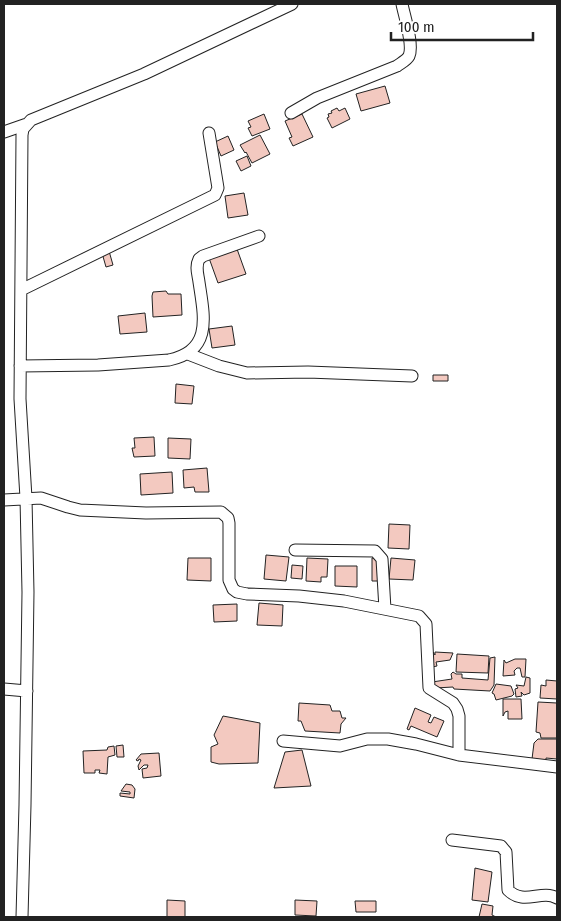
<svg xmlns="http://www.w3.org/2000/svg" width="561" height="921" viewBox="0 0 561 921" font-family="'Fira Sans Condensed',sans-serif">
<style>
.building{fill:#f3c9c0;stroke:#222}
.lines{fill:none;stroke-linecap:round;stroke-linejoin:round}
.minor-casing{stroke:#222;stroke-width:13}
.minor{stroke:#fff;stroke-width:11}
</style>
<rect width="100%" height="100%" fill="#fff"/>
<path class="building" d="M385 86 390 103 361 111 356 94Z
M337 108 339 111 345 108 350 119 332 128 327 118 329 117 328 114 332 113 331 111Z
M264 114 270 129 252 136 248 128 251 127 248 121Z
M302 114 313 137 293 146 289 138 292 137 285 121Z
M260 135 270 154 252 163 246 152 245 153 240 145Z
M228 136 234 150 221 156 215 142Z
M247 156 251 166 241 171 236 161Z
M244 193 248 215 228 218 225 196Z
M237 249 246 274 218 283 209 258Z
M109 251 113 265 106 267 102 253Z
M166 291 168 294H181L182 315 153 317 152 296 153 292Z
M145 313 147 332 120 334 118 316Z
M232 326 235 345 212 348 209 329Z
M433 375H448V381H433Z
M176 384 194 386 192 404 175 403Z
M154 437 155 456 134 457 132 448H135L134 438Z
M168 438 191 439 190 459 168 458Z
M207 468 209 492H195L194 487 184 488 183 470Z
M172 472 173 493 141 495 140 474Z
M389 524 410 525 409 549 388 548Z
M266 555 289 557 286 581 264 579Z
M188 558H211V581L187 580Z
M307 558 328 559 327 577H321V582L306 581Z
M372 558H379L378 581H372Z
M391 558 415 560 413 580 389 579Z
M292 565 303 566 302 579 291 578Z
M335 566H357V587L335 586Z
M259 603 283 605 282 626 257 625Z
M237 604V621L214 622 213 605Z
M433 652 435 655V652L453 653 450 660 436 662 437 666 432 667 434 664H432L430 654Z
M457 654 489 656 488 673 456 672Z
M495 657 494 685 490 691 454 689 453 687 435 688 432 682 452 679 451 674 453 672 456 674H462V678L488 680 490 658Z
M515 659H526L525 677H522L520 668H517L514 671 515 675 503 676 504 660 506 663Z
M526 677 530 678V693L524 695 521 692 522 696 516 697 515 689 518 688 516 685 524 686Z
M546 680 557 681V699L540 698 541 685 546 686Z
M496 684 511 686 514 694 512 696 496 700 494 694 492 693Z
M503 699H521L522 719H508V711L505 712 503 716Z
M538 702 557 703V738H541L540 733 536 732Z
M299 703 330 705 332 711H340L342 718H346L341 724 340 733 305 731 301 721H298Z
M415 708 431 715 428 722 431 723 434 717 444 721 437 737 411 726 409 730 407 729Z
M223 716 260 723 258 763 219 764 211 762V747L218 744 214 735Z
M538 739H557V759L546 758V760L532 759 534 743Z
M123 745 124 757H117L116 746Z
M114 746 115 755 108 757 107 774 99 773 100 770H95V773H84L83 751 107 750 108 747Z
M302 750 311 786 274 788 285 752Z
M159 753 161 776 143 778 142 769 147 768 148 765H144L139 770 138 766 141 760 139 759 138 761 136 760 141 754Z
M126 784 132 785 135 789 134 798 120 796V793L130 794V792L121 791Z
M475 868 492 872 488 902 472 900Z
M167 900 185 901V917H167Z
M295 900 317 901 316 916 295 915Z
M355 901H376V912H356Z
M482 904 493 906 492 915 496 917H479Z"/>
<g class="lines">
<defs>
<path id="minor" d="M291 113 317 98 397 66C401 63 407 60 409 56 414 45 404 15 402 4
M4 132 27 124
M21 290 215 195 218 188 209 133
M188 354 219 366 247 373 308 372 412 376
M20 366 98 365 169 360C213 351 204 316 199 282 198 274 195 267 199 259L203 256 259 236
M4 500 41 498 68 507 80 510 146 513 221 512 228 518 229 523V580L233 589 237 592 247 594 299 596 344 601 419 616 426 624 429 688 453 703 457 709 459 716V755
M295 550 375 551 382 559 385 609
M4 689 27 691
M283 741 340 746 367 739H388L416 744 459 755 557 767
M452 840 501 846 506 852 508 890C524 906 541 889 557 898
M22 917 25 805 28 592 26 498 20 399 22 135 23 129 31 120 144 74 292 4"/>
</defs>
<use href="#minor" class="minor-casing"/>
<use href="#minor" class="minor"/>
</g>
<rect width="561" height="921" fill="none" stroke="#222222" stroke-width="10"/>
<path d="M391 32v8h142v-8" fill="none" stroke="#222222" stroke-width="2.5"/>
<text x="398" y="32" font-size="15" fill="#222222" stroke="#ffffff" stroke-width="4" paint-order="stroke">100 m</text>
</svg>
